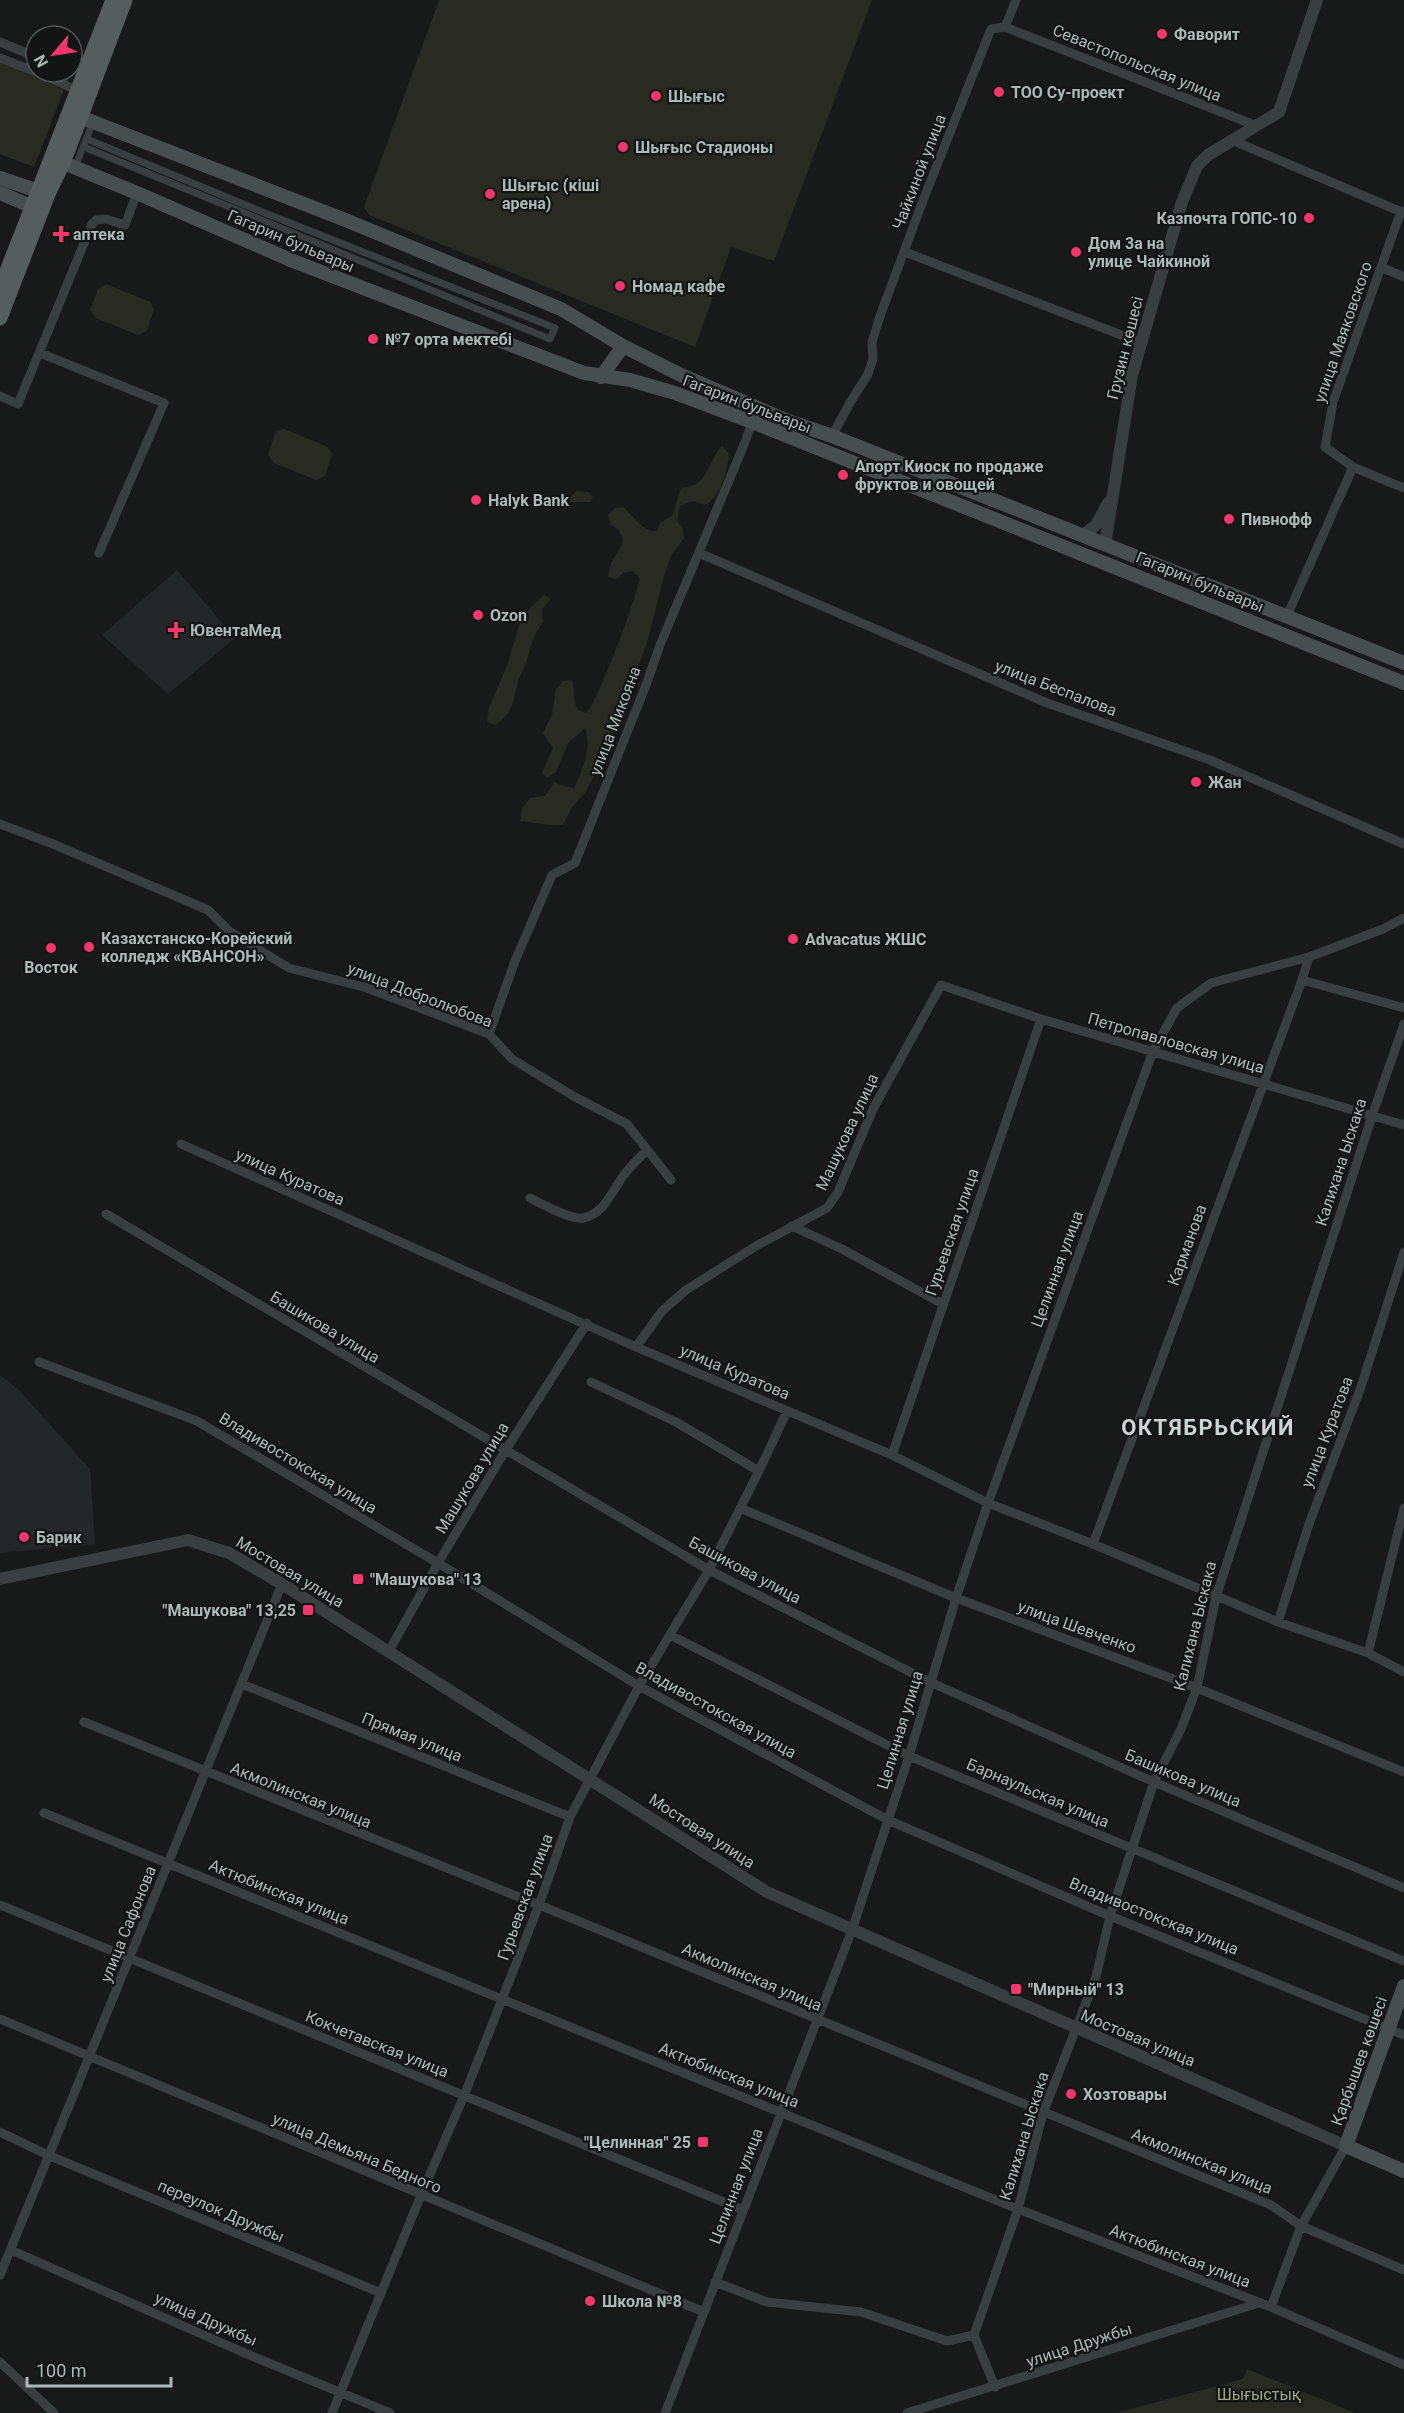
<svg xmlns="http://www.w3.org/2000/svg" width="1404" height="2413" viewBox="0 0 1404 2413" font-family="Roboto,sans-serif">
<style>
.built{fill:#242727}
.green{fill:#292b22}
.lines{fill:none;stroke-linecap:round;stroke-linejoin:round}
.pedestrian{stroke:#393f3f;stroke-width:7}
.minor{stroke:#393f3f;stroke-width:9}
.tertiary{stroke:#393f3f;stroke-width:12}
.secondary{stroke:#474f4e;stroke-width:14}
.primary{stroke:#555e5d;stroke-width:15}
.poi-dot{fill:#f4366e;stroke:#131515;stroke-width:2}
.labels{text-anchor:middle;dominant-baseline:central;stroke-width:4.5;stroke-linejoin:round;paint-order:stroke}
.poi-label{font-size:16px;font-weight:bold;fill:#aabab6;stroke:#131515;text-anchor:start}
.street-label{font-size:16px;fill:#aabab6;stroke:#131515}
.park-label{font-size:16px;fill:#a1a581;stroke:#131515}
.district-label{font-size:22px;font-weight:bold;letter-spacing:1.5px;fill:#cbd6d4;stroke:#131515}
</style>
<rect width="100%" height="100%" fill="#181a1a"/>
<path class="built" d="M177 570 235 638 168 694 102 635Z
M0 1375 18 1389 90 1469 95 1544 0 1553Z"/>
<path class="green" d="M439 0H872L774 261 731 247 695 347 369 215 364 207Z
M0 62 64 90 34 167 0 154Z
M106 284 150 302 154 309 147 331 138 335 96 318 90 310 98 289Z
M284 429 328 447 332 454 325 476 316 480 274 463 268 455 276 431Z
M722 446 729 454C727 471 721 497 705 505L693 501 680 506 677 522 682 527 684 538 672 554 664 576 646 646 602 761 585 793 572 807 563 825H549L520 821 522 809 530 798 545 796 554 783 574 788C582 770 593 747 585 728L568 743 556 772 547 778 542 773 553 748 543 733 552 715 556 689 563 681 572 680C576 692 571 696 578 710L586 713 591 707C611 665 627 623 640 579L633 571 623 573 617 579 608 577 611 563 622 545 623 538 618 529 611 525 608 515 615 508 623 507C634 516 642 532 657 531L660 523 672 516 681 488C685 487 692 486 696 484 708 477 712 456 722 446Z
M576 491 588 492 593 497 589 502H570L568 500Z
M544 595 551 599 542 609 543 622C531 638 532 647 525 665 523 671 519 676 518 682 514 699 512 716 495 725L487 722 489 708 508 663 520 622 532 606Z
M1247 2369 1355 2413H1116L1243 2379Z"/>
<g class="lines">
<path class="pedestrian" d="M84 147 550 339 555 328 260 211 87 139
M75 167 93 122"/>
<path class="minor" d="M1005 27 1016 0
M0 42 36 57
M0 58 36 72
M36 72 81 92
M1234 141 1404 213
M1401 211 1333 402 1325 447 1353 467 1404 488
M905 252 1142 343
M1381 267 1404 277
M40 353 164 403 99 553
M0 396 18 404 92 224 96 220 106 219 125 225 137 193
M832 436 851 401 868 374 873 359 872 342 880 316 924 198 991 29 1005 27 1257 126
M699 553 1047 703 1210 760 1404 844
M1287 616 1353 467
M0 824 53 844 208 910 229 931 289 968 364 987 489 1034 512 1059 575 1097 627 1124 671 1180
M1302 980 1404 1008
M489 1034 515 961 552 875 575 863 646 685 660 645 743 447 758 407
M181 1144 636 1347 892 1455 988 1503 1093 1544 1278 1622 1368 1653 1404 1672
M530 1198C542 1204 570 1220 583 1218 606 1214 613 1187 627 1171 633 1164 640 1157 647 1150
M106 1214 709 1570 930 1682 1154 1782 1404 1888
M792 1226 842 1249 943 1304
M636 1347 662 1311 686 1290 756 1246 827 1208 838 1192 873 1109 941 985 1041 1019 1404 1125
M39 1362 197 1421 438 1563 639 1686 888 1820 1110 1916 1404 2035
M591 1382 676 1422 759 1471
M892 1455 1041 1019
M740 1508 956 1598 1197 1688 1404 1772
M1093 1544 1302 980 1309 957
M1278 1622 1309 1524 1361 1387 1404 1252
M670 1635 909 1756 1404 1961
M389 1651 438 1563 505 1451 587 1323
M1368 1653 1404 1508
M242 1684 570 1817
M84 1722 539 1905 1271 2205 1301 2226 1404 2270
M44 1813 1018 2209 1271 2307 1404 2365
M0 1905 743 2210
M0 2019 704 2312
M0 2132 50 2156 381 2293
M11 2250 240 2351 390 2413
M0 2275 282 1584
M715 2282 767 2302 861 2312 947 2341 974 2335
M1271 2307 1301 2226 1346 2146
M0 2362 54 2413
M995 2387 974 2335 1018 2209 1043 2113 1096 1977 1110 1916 1154 1782 1181 1729 1197 1688 1216 1597 1372 1116 1404 1024
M332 2413 421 2195 464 2096 539 1905 570 1817 639 1686 709 1570 759 1471 787 1411
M665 2413 852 1930 909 1756 956 1598 988 1503 1153 1051 1177 1008 1211 983 1309 957 1383 929 1404 918
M907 2413 1259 2303"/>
<path class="tertiary" d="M1082 536 1096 525 1108 503
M1105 545 1132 375 1182 202 1197 166 1208 155 1279 112 1317 0
M0 1579 188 1540 229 1553 282 1584 767 1892 1346 2146"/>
<path class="secondary" d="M70 113 343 219 561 309 623 346 681 375 788 421 832 436 1404 663
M54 159 137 193 293 261 584 373 630 380 675 393 752 422 1404 683
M0 178 47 194
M0 193 42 211
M601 377 623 346
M1404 1986 1346 2146 1404 2171"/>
<path class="primary" d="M0 289 113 0
M0 318 48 194 63 163 125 0"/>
</g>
<g class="poi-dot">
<circle cx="1162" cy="34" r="6"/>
<circle cx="999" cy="92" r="6"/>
<circle cx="656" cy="96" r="6"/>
<circle cx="623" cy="147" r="6"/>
<circle cx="490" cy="194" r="6"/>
<circle cx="1309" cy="218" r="6"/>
<path d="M58 225h6v6h6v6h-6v6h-6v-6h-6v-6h6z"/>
<circle cx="1076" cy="252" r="6"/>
<circle cx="620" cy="286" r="6"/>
<circle cx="373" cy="339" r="6"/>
<circle cx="843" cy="475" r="6"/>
<circle cx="476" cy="500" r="6"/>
<circle cx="1229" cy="519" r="6"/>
<circle cx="478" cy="615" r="6"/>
<path d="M173 621h6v6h6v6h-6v6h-6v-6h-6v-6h6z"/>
<circle cx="1196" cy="782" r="6"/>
<circle cx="793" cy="939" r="6"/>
<circle cx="89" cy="947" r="6"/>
<circle cx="51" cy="948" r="6"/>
<circle cx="24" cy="1537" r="6"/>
<rect x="352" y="1573" width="12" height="12" rx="3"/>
<rect x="302" y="1604" width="12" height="12" rx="3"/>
<rect x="1010" y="1983" width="12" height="12" rx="3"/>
<circle cx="1071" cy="2094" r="6"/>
<rect x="697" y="2136" width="12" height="12" rx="3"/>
<circle cx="590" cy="2301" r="6"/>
</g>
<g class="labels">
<g class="poi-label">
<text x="1174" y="34">Фаворит</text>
<text x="1011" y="92">ТОО Су-проект</text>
<text x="668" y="96">Шығыс</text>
<text x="635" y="147">Шығыс Стадионы</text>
<text x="502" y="185">Шығыс (кіші<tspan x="502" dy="18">арена)</tspan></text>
<text x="1297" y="218" text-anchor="end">Казпочта ГОПС-10</text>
<text x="73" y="234">аптека</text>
<text x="1088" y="243">Дом 3а на<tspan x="1088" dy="18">улице Чайкиной</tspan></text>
<text x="632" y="286">Номад кафе</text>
<text x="385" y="339">№7 орта мектебі</text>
<text x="855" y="466">Апорт Киоск по продаже<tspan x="855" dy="18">фруктов и овощей</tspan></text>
<text x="488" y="500">Halyk Bank</text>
<text x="1241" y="519">Пивнофф</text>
<text x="490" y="615">Ozon</text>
<text x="190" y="630">ЮвентаМед</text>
<text x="1208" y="782">Жан</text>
<text x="101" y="938">Казахстанско-Корейский<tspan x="101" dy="18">колледж «КВАНСОН»</tspan></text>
<text x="805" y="939">Advacatus ЖШС</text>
<text x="51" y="967" text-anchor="middle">Восток</text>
<text x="36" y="1537">Барик</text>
<text x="370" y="1579">"Машукова" 13</text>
<text x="296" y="1610" text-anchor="end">"Машукова" 13,25</text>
<text x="1028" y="1989">"Мирный" 13</text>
<text x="1083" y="2094">Хозтовары</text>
<text x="691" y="2142" text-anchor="end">"Целинная" 25</text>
<text x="602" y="2301">Школа №8</text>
</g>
<g class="street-label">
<text transform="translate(1137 63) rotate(22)">Севастопольская улица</text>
<text transform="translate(919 172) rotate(-69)">Чайкиной улица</text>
<text transform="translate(291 241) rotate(23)">Гагарин бульвары</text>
<text transform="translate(1343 332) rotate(-71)">улица Маяковского</text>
<text transform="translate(1125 348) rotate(-76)">Грузин көшесі</text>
<text transform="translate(747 404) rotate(21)">Гагарин бульвары</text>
<text transform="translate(1200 582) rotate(22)">Гагарин бульвары</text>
<text transform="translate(1056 688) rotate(21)">улица Беспалова</text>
<text transform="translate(615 721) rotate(-69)">улица Микояна</text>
<text transform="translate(420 995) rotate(21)">улица Добролюбова</text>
<text transform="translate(1176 1043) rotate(16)">Петропавловская улица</text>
<text transform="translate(847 1132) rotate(-65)">Машукова улица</text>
<text transform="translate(1341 1162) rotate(-72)">Калихана Ыскака</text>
<text transform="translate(290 1177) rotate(24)">улица Куратова</text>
<text transform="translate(952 1232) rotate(-71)">Гурьевская улица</text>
<text transform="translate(1187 1245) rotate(-70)">Карманова</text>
<text transform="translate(1057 1269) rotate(-70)">Целинная улица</text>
<text transform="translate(325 1327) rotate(31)">Башикова улица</text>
<text transform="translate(735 1372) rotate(23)">улица Куратова</text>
<text transform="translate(1327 1432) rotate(-69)">улица Куратова</text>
<text transform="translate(298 1463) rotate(31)">Владивостокская улица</text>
<text transform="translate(472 1478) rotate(-59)">Машукова улица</text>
<text transform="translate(745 1570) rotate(28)">Башикова улица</text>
<text transform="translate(290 1572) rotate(31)">Мостовая улица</text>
<text transform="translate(1195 1626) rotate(-76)">Калихана Ыскака</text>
<text transform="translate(1077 1627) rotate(20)">улица Шевченко</text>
<text transform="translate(716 1710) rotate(29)">Владивостокская улица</text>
<text transform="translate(900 1730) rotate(-73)">Целинная улица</text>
<text transform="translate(412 1737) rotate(22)">Прямая улица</text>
<text transform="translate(1183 1778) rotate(23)">Башикова улица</text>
<text transform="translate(1038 1793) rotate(23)">Барнаульская улица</text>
<text transform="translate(301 1795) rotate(22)">Акмолинская улица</text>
<text transform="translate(702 1831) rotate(33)">Мостовая улица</text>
<text transform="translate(279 1892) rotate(22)">Актюбинская улица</text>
<text transform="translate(525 1897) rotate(-70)">Гурьевская улица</text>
<text transform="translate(1154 1916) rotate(22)">Владивостокская улица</text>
<text transform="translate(128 1924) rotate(-68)">улица Сафонова</text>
<text transform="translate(752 1977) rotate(23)">Акмолинская улица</text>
<text transform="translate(1138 2038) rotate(23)">Мостовая улица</text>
<text transform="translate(377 2044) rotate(22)">Кокчетавская улица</text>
<text transform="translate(1359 2061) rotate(-70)">Қарбышев көшесі</text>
<text transform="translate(729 2075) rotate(22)">Актюбинская улица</text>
<text transform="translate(1024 2136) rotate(-73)">Калихана Ыскака</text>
<text transform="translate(357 2153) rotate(23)">улица Демьяна Бедного</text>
<text transform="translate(1202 2161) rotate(22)">Акмолинская улица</text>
<text transform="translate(736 2186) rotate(-69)">Целинная улица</text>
<text transform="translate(221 2211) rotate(23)">переулок Дружбы</text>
<text transform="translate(1180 2256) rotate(21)">Актюбинская улица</text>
<text transform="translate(206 2319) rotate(24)">улица Дружбы</text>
<text transform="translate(1079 2345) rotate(-18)">улица Дружбы</text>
</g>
<g class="park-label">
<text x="1259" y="2394">Шығыстық</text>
</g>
<g class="district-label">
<text x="1208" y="1427">ОКТЯБРЬСКИЙ</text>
</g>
</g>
<g transform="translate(54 54) rotate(241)"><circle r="28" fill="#131515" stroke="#4f5755" stroke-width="1.5"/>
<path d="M0-4.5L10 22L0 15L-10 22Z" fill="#f4366e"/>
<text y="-9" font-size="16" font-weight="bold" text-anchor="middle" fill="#aabab6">N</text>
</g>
<path d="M27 2377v9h144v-9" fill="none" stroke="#aabab6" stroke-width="3"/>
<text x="36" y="2377" font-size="18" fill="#aabab6" stroke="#131515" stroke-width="4.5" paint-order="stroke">100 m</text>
</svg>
